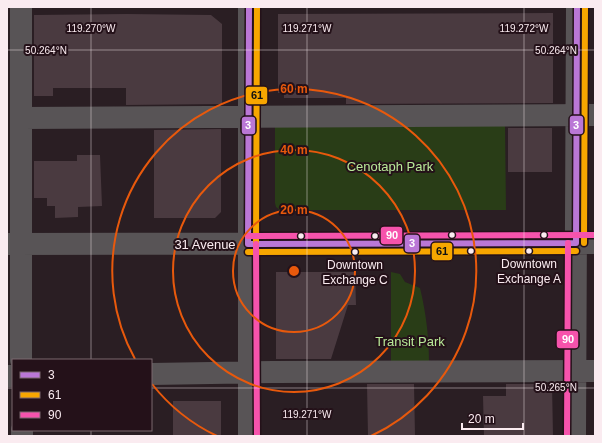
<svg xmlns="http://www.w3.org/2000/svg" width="602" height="443" viewBox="0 0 602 443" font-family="Arial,sans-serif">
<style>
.green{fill:#293d17}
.building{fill:#4a3a40}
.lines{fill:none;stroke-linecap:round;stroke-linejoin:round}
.minor{stroke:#585456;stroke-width:22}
.bus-1-casing{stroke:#241119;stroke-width:9}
.bus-2-casing{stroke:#241119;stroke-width:9}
.bus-3-casing{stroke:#241119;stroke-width:9}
.bus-1{stroke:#ba77d6;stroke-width:6}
.bus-2{stroke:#f7a600;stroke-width:6}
.bus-3{stroke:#f653ac;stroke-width:6}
.ticks{fill:none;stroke:#faebf0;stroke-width:1;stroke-opacity:0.45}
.ring{fill:none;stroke:#e8590c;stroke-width:2}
.bus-dot{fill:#faebf0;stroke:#241119;stroke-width:1.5}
.labels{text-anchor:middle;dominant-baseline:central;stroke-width:4;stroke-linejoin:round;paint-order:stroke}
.bus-label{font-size:12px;fill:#faebf0;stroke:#241119}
.park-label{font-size:13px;fill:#b8e998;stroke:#241119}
.street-label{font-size:13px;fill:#faebf0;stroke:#241119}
.ticks-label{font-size:10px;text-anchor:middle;fill:#faebf0;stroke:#241119;stroke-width:4;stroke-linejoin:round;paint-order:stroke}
.centre{fill:#e8590c;stroke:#241119;stroke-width:2}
.ring-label{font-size:12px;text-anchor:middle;font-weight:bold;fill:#e8590c;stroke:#241119;stroke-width:4;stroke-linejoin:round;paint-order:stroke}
.line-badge{stroke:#241119;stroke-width:1.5}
.badge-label{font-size:11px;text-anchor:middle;font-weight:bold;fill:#fff}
.pale-badge-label{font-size:11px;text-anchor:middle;font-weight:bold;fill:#111}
</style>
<rect width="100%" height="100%" fill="#2a1e23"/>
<path class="green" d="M275 123 505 124 506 210H280L276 207 275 203Z
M391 272 400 274 405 282 420 288C426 313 429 337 429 364H391Z"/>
<path class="building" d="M553 13V103L346 104V98H284V93H278V14Z
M127 14 211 15 222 24V104L126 105V88H53V96H34V15Z
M7 18H8V59H7Z
M508 128H552V172H508Z
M221 129V212L215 218H154V130Z
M77 155H100L102 206 78 207V217L55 218V206H47V198H34V161H77Z
M7 161H8V198H7Z
M276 272H355L356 305H348L331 359H276Z
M367 384H414L415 436H368Z
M506 384H552L553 436H484L483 396H506Z
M173 401H221V436H173Z"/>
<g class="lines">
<path class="minor" d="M21 7V360
M249 7V436
M21 118 595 115
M7 244 595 243
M151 374 273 372 595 371
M7 376H13
M22 430V436
M575 436 577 7"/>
<defs>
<path id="bus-1" d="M576 243 577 7
M248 244 576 243
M248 244 249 7"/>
<path id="bus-2" d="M584 243 585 7
M256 244 257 7
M248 252 576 251"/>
<path id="bus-3" d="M248 236 595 235
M256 244 257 436
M567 436 568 243"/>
</defs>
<use href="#bus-1" class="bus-1-casing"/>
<use href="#bus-2" class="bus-2-casing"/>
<use href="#bus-3" class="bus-3-casing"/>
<use href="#bus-1" class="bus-1"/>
<use href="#bus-2" class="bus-2"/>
<use href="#bus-3" class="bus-3"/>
</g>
<path class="ticks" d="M91 7V360M307 7V436M524 7V436M7 50H595M7 388H13M151 388H595M91 430V436"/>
<g class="ring">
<circle cx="294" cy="271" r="61"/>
<circle cx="294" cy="271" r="121"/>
<path d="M217 436A182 182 0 0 1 152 384M135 359A182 182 0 1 1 371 436"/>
</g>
<g class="bus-dot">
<circle cx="452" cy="235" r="3.5"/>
<circle cx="544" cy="235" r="3.5"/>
<circle cx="301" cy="236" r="3.5"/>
<circle cx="375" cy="236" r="3.5"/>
<circle cx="471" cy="251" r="3.5"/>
<circle cx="529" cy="251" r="3.5"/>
<circle cx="355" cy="252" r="3.5"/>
</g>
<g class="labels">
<g class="bus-label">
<text x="529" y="264">Downtown<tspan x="529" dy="15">Exchange A</tspan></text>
<text x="355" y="265">Downtown<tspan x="355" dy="15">Exchange C</tspan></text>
</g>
<g class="park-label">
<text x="390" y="166">Cenotaph Park</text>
<text x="410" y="341">Transit Park</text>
</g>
<g class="street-label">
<text x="205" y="244">31 Avenue</text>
</g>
</g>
<g class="ticks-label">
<text x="91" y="32">119.270°W</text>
<text x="307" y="32">119.271°W</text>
<text x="524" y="32">119.272°W</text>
<text x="556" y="54">50.264°N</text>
<text x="46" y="54">50.264°N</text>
<text x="556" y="391">50.265°N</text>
<text x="307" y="418">119.271°W</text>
</g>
<circle cx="294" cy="271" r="6" class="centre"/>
<g class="ring-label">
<text x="294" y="93">60 m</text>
<text x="294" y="154">40 m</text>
<text x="294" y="214">20 m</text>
</g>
<g class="line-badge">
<rect x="245" y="86" width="23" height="19" rx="4" fill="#f7a600"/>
<rect x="569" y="115" width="15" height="20" rx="4" fill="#ba77d6"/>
<rect x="241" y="116" width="15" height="19" rx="4" fill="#ba77d6"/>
<rect x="380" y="226" width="23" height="19" rx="4" fill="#f653ac"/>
<rect x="404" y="234" width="16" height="19" rx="4" fill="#ba77d6"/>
<rect x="431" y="242" width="22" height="19" rx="4" fill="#f7a600"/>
<rect x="556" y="330" width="23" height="19" rx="4" fill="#f653ac"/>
</g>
<g class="badge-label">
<text x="576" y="129">3</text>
<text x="248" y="129">3</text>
<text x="392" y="239">90</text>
<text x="412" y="247">3</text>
<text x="568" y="343">90</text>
</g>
<g class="pale-badge-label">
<text x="257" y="99">61</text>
<text x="442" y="255">61</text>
</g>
<rect width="602" height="443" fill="none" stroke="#faebf0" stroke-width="16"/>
<rect x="12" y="359" width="140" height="72" fill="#241119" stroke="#7a686f"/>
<rect x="20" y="372" width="20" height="6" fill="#ba77d6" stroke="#7a686f"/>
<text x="48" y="379" font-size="12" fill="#faebf0">3</text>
<rect x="20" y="392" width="20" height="6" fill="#f7a600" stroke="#7a686f"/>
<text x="48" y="399" font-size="12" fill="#faebf0">61</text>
<rect x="20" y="412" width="20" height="6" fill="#f653ac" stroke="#7a686f"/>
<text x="48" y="419" font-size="12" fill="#faebf0">90</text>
<path d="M462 423v6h61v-6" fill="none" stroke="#faebf0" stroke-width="2"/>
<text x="468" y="423" font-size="12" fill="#faebf0" stroke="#241119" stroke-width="3" paint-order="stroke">20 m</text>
</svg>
